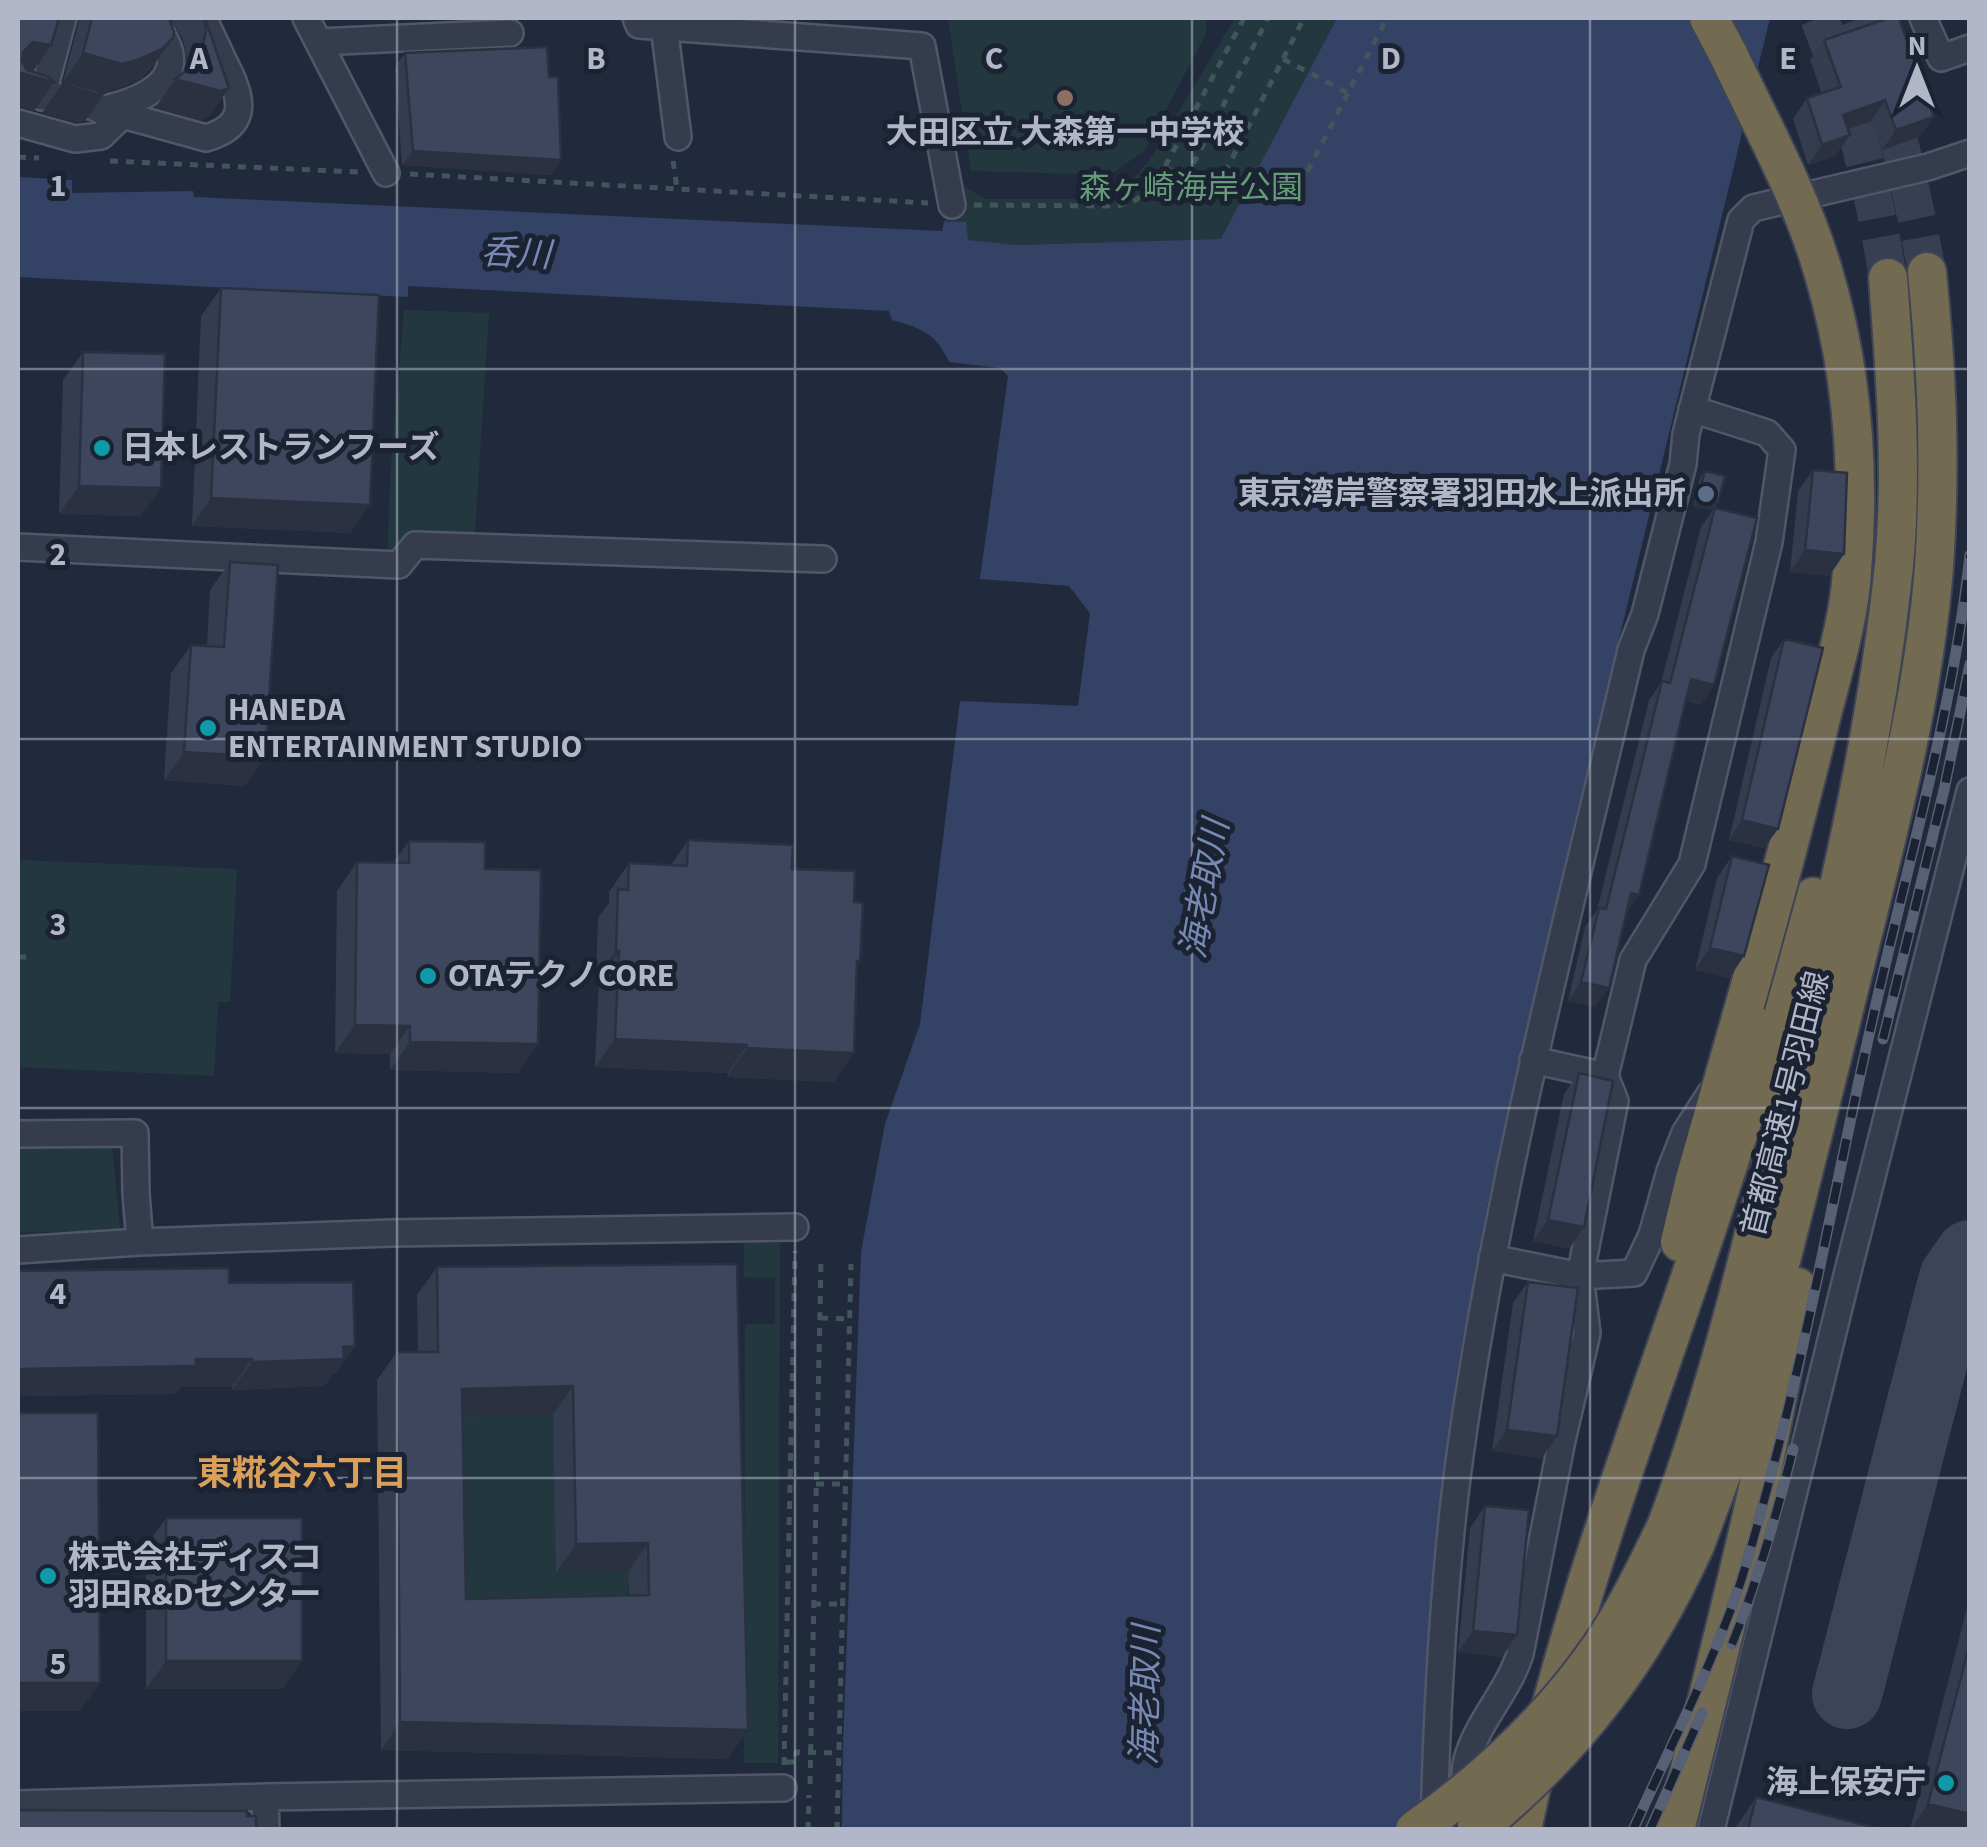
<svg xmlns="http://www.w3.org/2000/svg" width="1987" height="1847" viewBox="0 0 1987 1847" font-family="'Source Sans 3','Noto Sans JP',sans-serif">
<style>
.green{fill:#23383e}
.water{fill:#344365}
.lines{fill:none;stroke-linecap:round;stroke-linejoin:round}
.taxiway{stroke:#3c4558;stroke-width:70}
.highway-tunnel{stroke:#373f52;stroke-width:38;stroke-dasharray:38 19;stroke-linecap:butt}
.minor-casing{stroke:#515768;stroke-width:30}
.highway-casing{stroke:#3e4455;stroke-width:42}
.path{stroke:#41555b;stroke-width:5;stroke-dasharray:8 8;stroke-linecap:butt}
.minor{stroke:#353c4d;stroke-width:25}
.highway{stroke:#736a52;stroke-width:38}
.rail-casing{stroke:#576074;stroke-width:11}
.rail{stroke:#1b2232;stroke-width:8;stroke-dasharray:22;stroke-linecap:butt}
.highway-bridge-casing{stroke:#3e4455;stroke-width:42;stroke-linecap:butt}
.highway-bridge{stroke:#736a52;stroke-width:38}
.wall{fill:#343c50;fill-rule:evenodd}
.shaded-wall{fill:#2b3141}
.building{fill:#3d465d;stroke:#2b3141;stroke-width:2.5;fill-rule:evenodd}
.grid{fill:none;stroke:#b1b7c8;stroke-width:2.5;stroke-opacity:0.55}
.education-dot{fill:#8d6e63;stroke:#1b2232;stroke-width:4}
.culture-dot{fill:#0f9aa8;stroke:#1b2232;stroke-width:4}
.service-dot{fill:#5c6f8a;stroke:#1b2232;stroke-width:4}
.labels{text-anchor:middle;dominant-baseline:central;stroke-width:10;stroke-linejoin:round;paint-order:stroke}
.poi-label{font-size:32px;font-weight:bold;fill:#b1b7c8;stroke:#1b2232;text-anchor:start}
.park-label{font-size:32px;fill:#669b78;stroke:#1b2232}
.street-label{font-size:32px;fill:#b1b7c8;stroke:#1b2232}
.water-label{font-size:35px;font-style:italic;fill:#7789b2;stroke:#1b2232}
.neighbourhood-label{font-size:35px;font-weight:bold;fill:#daa05a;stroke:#1b2232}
.grid-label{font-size:32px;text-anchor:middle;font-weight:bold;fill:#b1b7c8;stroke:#1b2232;stroke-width:10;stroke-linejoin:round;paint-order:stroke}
</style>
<rect width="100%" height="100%" fill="#212a3d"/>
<path class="green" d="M948 18H1205L1207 32 1144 151 1110 175 971 171Z
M1235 18H1337L1222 239 1018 245 967 240 966 223 944 222 958 184 986 199H1109L1126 189 1152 156Z
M404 310 489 313 474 547 387 564 391 464Z
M20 860 237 869 230 1002H218L214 1076 18 1067V925Z
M112 1145 121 1237 80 1231 18 1233V1146Z
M744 1243H780L778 1763H744L745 1324H775V1278L744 1277Z
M553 1415 557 1573 628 1572 629 1624 446 1627 442 1417Z"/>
<path class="water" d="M1337 18H1770L1575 820 1488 1202 1457 1372 1442 1498 1424 1716 1423 1829H842L843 1746 861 1252 885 1124 920 1024 960 701 1078 706 1090 613 1069 586 980 579 1008 376 1000 368 949 362C936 333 921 328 892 320L889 311 408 286V297L18 277V177L72 180V193L193 191 194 197 942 231 944 222H966L968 240 1018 245 1221 239Z"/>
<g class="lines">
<path class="taxiway" d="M1847 1694 1954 1278 1970 1255"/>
<path class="highway-tunnel" d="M1819 18C1853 102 1873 188 1888 278
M1860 18C1892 100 1911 185 1927 272"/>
<defs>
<path id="minor" d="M306 18 386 173
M636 18 639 25 922 46 952 205
M1923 18 1941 58 1970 48
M664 26 678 137
M319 42 510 33
M18 86 206 138C252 125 241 95 224 62 217 47 210 32 203 18
M42 97 63 18
M99 110C130 104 183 87 168 47 162 33 157 24 142 18
M18 123 75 139 101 136 133 105
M18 547 399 565 415 545 823 559
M1533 1060 1605 1076 1633 960 1692 864 1769 542 1782 450 1767 433 1692 409
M18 1134 135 1133 136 1194 140 1242
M18 1250 140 1242 391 1233 795 1227
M1492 1258 1580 1276 1634 1273 1652 1235 1670 1171 1685 1133 1710 1094
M265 1797 266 1830
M1464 1800C1465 1787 1464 1773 1467 1760 1477 1722 1508 1692 1520 1654L1562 1440 1587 1333 1580 1276 1615 1101 1605 1076
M18 1804 265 1797 783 1788
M1434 1825C1437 1707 1443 1587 1458 1470 1495 1192 1567 923 1631 650L1645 614 1683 464 1686 434 1741 220 1753 208 1928 167 1970 153
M1711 1830 1847 1275 1970 791"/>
<path id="highway" d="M1709 18 1729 56
M1680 1242 1695 1179 1745 1004
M1666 1527C1718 1390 1751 1247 1786 1105 1831 927 1875 748 1894 565 1903 469 1895 373 1888 278
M1695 1545 1735 1438 1751 1379C1788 1234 1824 1090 1860 945 1891 821 1924 695 1934 567 1941 465 1937 373 1927 272
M1522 1830C1559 1646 1624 1470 1685 1293 1730 1162 1772 1030 1813 897
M1675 1830C1719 1650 1768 1470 1797 1287"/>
</defs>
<use href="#minor" class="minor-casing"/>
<use href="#highway" class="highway-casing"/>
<path class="path" d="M1283 59 1348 93 1387 18
M18 157 39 158
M110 161 359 172
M673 161 677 189
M1165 167 1214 194 1304 18
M410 174 928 203
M1186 178 1268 18
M1293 200 1348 93
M974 205 1118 206 1136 200 1159 178 1244 18
M18 957H30
M820 1318 851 1319
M816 1484H846
M813 1604H844
M786 1762H796V1752L839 1753
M784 1765 795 1251
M810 1784 821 1262
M808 1830 809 1795
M837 1830 851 1264"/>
<use href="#minor" class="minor"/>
<use href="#highway" class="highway"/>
<defs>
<path id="rail" d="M1883 1039 1944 790 1970 664
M1732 1644C1758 1580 1776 1516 1793 1449
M1633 1830C1669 1749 1710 1670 1739 1587 1753 1544 1764 1500 1776 1456 1814 1310 1840 1161 1874 1013 1908 861 1953 711 1970 555
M1650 1830 1702 1713"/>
</defs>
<use href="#rail" class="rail-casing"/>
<use href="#rail" class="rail"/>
<defs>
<path id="highway-bridge" d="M1729 56C1762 126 1801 196 1823 271 1852 367 1860 471 1852 571 1849 623 1831 676 1819 726 1796 819 1771 912 1745 1004
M1415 1830C1486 1780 1550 1720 1600 1648 1626 1610 1646 1568 1666 1527
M1476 1830C1575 1748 1642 1662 1695 1545"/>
</defs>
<use href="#highway-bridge" class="highway-bridge-casing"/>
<use href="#highway-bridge" class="highway-bridge"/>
</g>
<path class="wall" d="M78 18H205L229 88 209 117 200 120 156 107 183 73 187 58 183 40 170 18 173 38 153 66 142 78 120 88 103 92 85 121 76 122 42 113 62 84 68 83 63 82 79 21Z
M1824 40 1934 117 1919 137 1882 150 1871 121 1848 129 1835 156 1808 165 1793 119 1807 98 1822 94 1810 60Z
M405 53 549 77 561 160 551 175 402 165 395 67Z
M221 288 350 533 192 526 201 316Z
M83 352 141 516 59 514 63 380Z
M1813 470 1844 554 1829 576 1790 572 1798 491Z
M1705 471 1718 503 1715 508 1701 705 1686 701 1639 895 1626 912 1595 1007 1568 1001 1585 927 1597 910 1649 700 1661 683 1701 527 1713 510 1693 506 1700 478Z
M230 562 265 757 245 786 164 780 171 673 191 645 207 646 210 590Z
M1784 639 1764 848 1729 840 1771 658Z
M688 840 792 869 854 902 857 965 854 1053 834 1082 727 1077 728 1073 595 1067 599 980H596L598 918 609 903V892L629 863 671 865Z
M409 841 485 869 518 1073 390 1070V1054L335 1053 337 891 357 862 393 863Z
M1732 856 1744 956 1729 978 1695 970 1717 878Z
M1579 1073 1584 1227 1569 1249 1533 1241 1564 1094Z
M737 1264 728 1759 381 1750 377 1380 397 1352H418L417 1295 437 1267ZM553 1415 556 1573 628 1572 629 1596 466 1599 462 1417Z
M18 1271 229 1283 355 1346 335 1374H333L324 1386 232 1390V1387H181L176 1394 18 1396Z
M1528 1282 1557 1436 1542 1458 1492 1451 1513 1303Z
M1485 1506 1517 1635 1502 1657 1458 1652 1470 1528Z
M166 1518 283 1689H146V1546Z
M1970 1596V1830H1910Z
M1756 1797 1884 1830H1734Z"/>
<path class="shaded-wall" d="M173 38 153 66 142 78 120 88 103 93 63 82 83 53Z
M33 42 51 45 32 73 18 71 23 52Z
M18 72 54 82 34 111 18 106Z
M175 79 229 88 209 117 200 120 156 107Z
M62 84 105 93 85 121 76 122 42 113Z
M1885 100 1871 121 1829 136 1843 115Z
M1934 117 1919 137 1882 150 1896 130Z
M1850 135 1835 156 1808 165 1822 145Z
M413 151 561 160 551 175 402 165Z
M79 486 161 488 141 516 59 514Z
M211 498 370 505 350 533 192 526Z
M1698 498 1718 503 1713 510 1693 506Z
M1805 550 1844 554 1829 576 1790 572Z
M1691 679 1714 685 1701 705 1678 699Z
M184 752 265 757 245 786 164 780Z
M1742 820 1778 829 1764 848 1729 840Z
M1631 893 1639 895 1625 914Z
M1710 948 1744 956 1729 978 1695 970Z
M616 951H619L599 980H596Z
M1581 982 1609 988 1595 1007 1568 1001Z
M355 1025 410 1026 390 1054 335 1053Z
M615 1039 747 1045 728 1073 595 1067Z
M410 1042 538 1044 518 1073 390 1070Z
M747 1048 854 1053 834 1082 727 1077Z
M1548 1220 1584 1227 1569 1249 1533 1241Z
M355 1346 335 1374H333L324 1386 232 1390 252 1362Z
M196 1359H252L232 1387H181L176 1394 18 1396V1369Z
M573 1386 553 1415 442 1417 462 1389Z
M1507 1430 1557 1436 1542 1458 1492 1451Z
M648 1543 628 1572 556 1573 576 1544Z
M1473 1631 1517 1635 1502 1657 1458 1652Z
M166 1661H302L283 1689H146Z
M18 1683H100L80 1711H18Z
M400 1722 748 1730 728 1759 381 1750Z
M1928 1804 1970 1814V1830H1910Z"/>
<path class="building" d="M18 18H59L51 45 33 42 23 52 22 61 27 70 49 77 54 82 18 72Z
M92 18H169L174 32 173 38 162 49 140 59 122 64 83 53Z
M204 18H205L229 88 220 91 175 79 191 67 201 54 206 30Z
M1889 18H1899L1934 117 1896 130 1885 100 1843 115 1850 135 1822 145 1807 98 1841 87 1824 40Z
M547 47 549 77H558L561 160 413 151 405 53Z
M69 83 105 93 96 94 62 84Z
M221 288 379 295 370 505 211 498Z
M83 352 165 354 161 488 79 486Z
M1813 470 1847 473 1844 554 1805 550Z
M1705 471 1725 476 1718 503 1698 498Z
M1715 508 1757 518 1714 685 1691 679 1639 895 1631 893 1609 988 1581 982 1599 908 1606 909 1662 681 1670 683Z
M230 562 278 565 265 757 184 752 191 645 224 647Z
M1784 639 1823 648 1778 829 1742 820Z
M688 840 793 845 792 869 855 871 854 902 863 903 860 961H857L854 1053 747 1048V1045L615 1039 619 951H616L618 889 628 890 629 863 687 866Z
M409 841 485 842V869L541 870 538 1044 410 1042V1026L355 1025 357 862 409 863Z
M1732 856 1769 865 1744 956 1710 948Z
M1579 1073 1613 1081 1584 1227 1548 1220Z
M737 1264 748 1730 400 1722 397 1352H438L437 1267ZM573 1386 576 1544 648 1543 649 1595 466 1599 462 1389Z
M229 1268V1283L353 1282 355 1346 343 1347 344 1359 252 1362V1359H196V1366L18 1369V1271Z
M1528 1282 1578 1288 1557 1436 1507 1430Z
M18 1413H98L100 1683H18Z
M1485 1506 1529 1510 1517 1635 1473 1631Z
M166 1518H302V1661H166Z
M1970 1643V1814L1928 1804Z
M1756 1797 1884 1830H1748Z
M18 1810 247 1811V1816H256V1830H18Z"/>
<path class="grid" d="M397 18V1830M795 18V1830M1192 18V1830M1590 18V1830M18 369H1970M18 739H1970M18 1108H1970M18 1478H1970"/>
<circle class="education-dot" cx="1065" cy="98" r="10"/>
<g class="culture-dot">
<circle cx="102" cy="448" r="10"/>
<circle cx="208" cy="728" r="10"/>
<circle cx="428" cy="976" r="10"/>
<circle cx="48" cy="1576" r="10"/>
<circle cx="1946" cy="1783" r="10"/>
</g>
<circle class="service-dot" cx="1706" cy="494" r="10"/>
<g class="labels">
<g class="poi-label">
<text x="1065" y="133" text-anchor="middle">大田区立 大森第一中学校</text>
<text x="122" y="448">日本レストランフーズ</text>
<text x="1686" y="494" text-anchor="end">東京湾岸警察署羽田水上派出所</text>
<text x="228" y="710">HANEDA<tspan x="228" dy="37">ENTERTAINMENT STUDIO</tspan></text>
<text x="448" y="976">OTAテクノCORE</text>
<text x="68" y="1558">株式会社ディスコ<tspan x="68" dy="37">羽田R&amp;Dセンター</tspan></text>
<text x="1926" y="1783" text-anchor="end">海上保安庁</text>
</g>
<g class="park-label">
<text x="1191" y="188">森ヶ崎海岸公園</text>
</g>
<g class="street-label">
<text transform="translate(1786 1104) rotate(-76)">首都高速1号羽田線</text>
</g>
<g class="water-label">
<text transform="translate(516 254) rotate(3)">呑川</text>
<text transform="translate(1205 889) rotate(-80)">海老取川</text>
<text transform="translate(1146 1695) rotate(-89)">海老取川</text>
</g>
<g class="neighbourhood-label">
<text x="302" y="1474">東糀谷六丁目</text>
</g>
</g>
<g class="grid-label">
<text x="199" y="69">A</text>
<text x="596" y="69">B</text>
<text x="994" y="69">C</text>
<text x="1391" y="69">D</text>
<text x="1788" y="69">E</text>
<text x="58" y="196">1</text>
<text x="58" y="565">2</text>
<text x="58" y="935">3</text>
<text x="58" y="1304">4</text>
<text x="58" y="1674">5</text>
</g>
<rect width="1987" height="1847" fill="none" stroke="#b1b7c8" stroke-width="40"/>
<g transform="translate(1917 70)" stroke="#1b2232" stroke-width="8" paint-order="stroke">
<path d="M0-8L18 38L0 25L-18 38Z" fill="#b1b7c8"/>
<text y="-15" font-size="28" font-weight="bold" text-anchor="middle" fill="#b1b7c8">N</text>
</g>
</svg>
